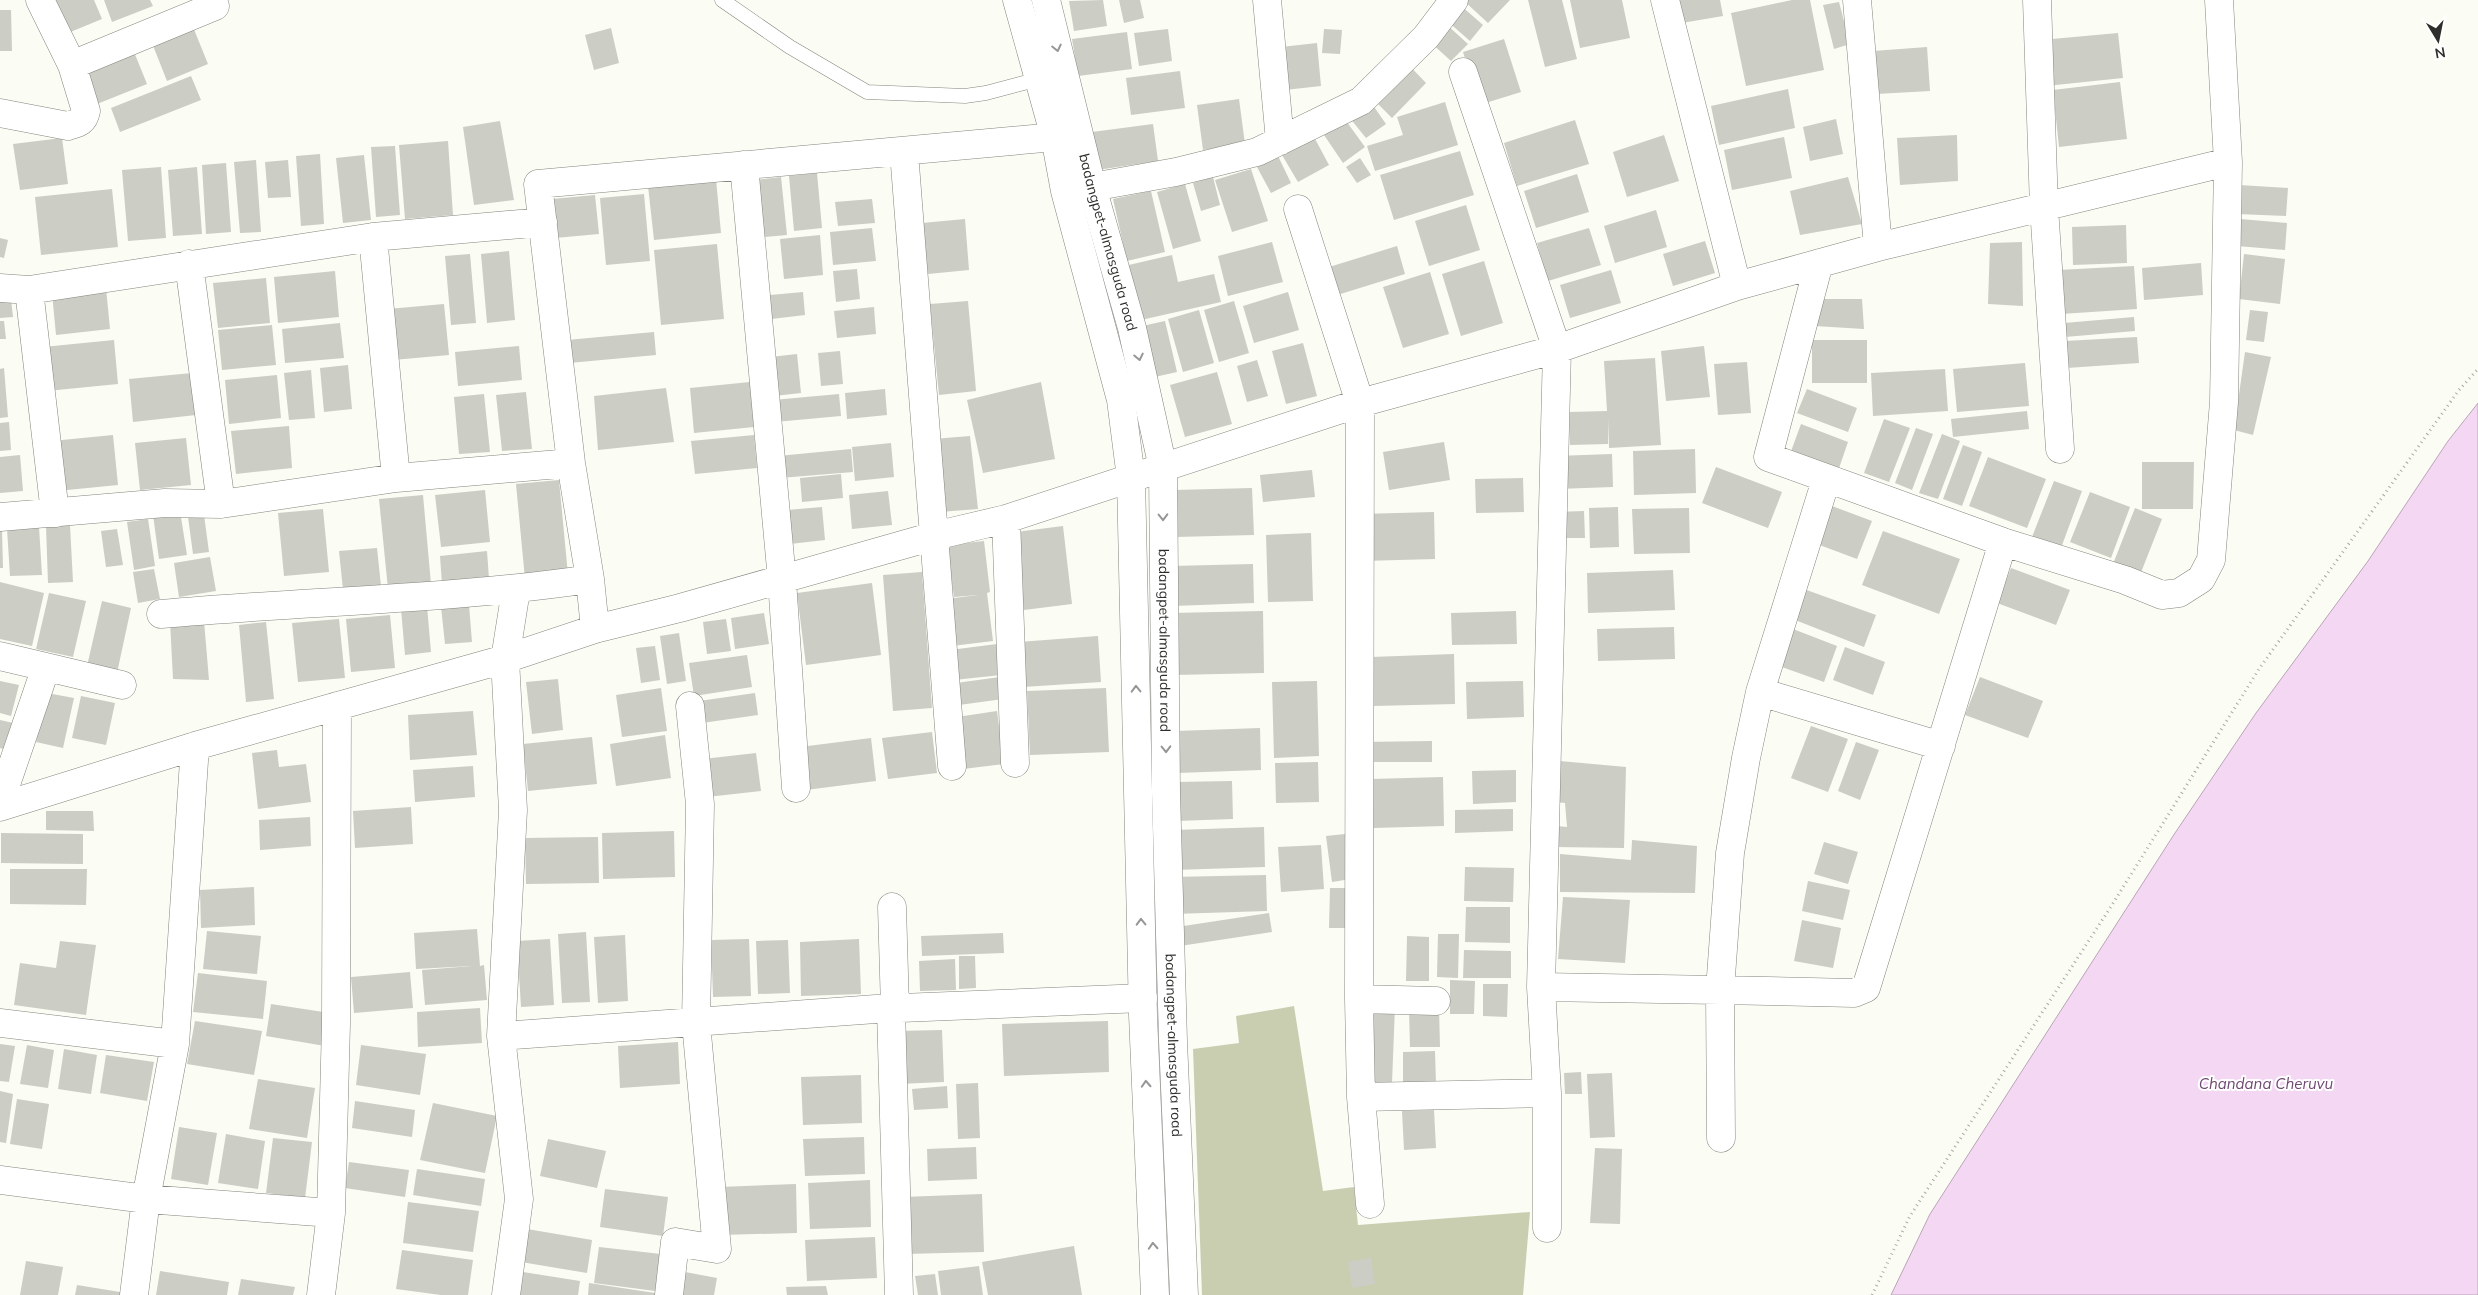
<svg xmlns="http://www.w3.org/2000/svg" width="2478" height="1295" viewBox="0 0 2478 1295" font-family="Mulish,sans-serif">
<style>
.green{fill:#caceb1}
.water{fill:#f4d7f3;stroke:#b9a4b7}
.building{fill:#cccdc5}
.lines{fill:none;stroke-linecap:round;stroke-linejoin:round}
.lane-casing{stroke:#84857e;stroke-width:15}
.street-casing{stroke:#84857e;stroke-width:29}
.secondary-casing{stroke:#84857e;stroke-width:29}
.path{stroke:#a9aaa4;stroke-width:3;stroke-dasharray:1 4;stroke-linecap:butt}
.lane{stroke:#fff;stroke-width:14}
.street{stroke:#fff;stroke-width:28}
.secondary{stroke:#fff;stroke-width:28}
.oneway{stroke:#969695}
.labels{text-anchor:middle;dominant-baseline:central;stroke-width:4;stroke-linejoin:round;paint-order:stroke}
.street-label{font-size:14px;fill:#2e2e2b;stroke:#fff}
.water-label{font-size:15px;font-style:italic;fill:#6f486f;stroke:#fff}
</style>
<rect width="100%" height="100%" fill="#fbfcf4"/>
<path class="green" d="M1294 1006 1323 1191 1354 1187 1358 1225 1530 1212 1523 1295H1202L1193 1049 1239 1043 1236 1016Z"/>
<path class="water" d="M2478 403V1295H1891L1930 1214 2175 833 2256 713 2368 561 2448 441Z"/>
<path class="building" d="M55 0H94L102 19 68 33Z
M104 0H150L153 6 112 22Z
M1103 0 1107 26 1074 31 1069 1Z
M1119 0H1140L1144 18 1124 23Z
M1463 0H1510L1488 23Z
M1528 0H1562L1577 59 1545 67Z
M1570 0H1622L1630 38 1580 48Z
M1677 0H1720L1723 16 1676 24Z
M1792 0H1810L1824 70 1746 86 1731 13Z
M1839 2 1850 44 1834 49 1823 5Z
M1459 4 1483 25 1470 41 1446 20Z
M0 10H11L12 51H0Z
M191 22 208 64 167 81 150 38Z
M1446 24 1468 44 1451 61 1429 41Z
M611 28 619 63 594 70 585 35Z
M1168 29 1172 61 1139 66 1134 33Z
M1324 29 1342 30 1340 54 1322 53Z
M1127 32 1132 69 1078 76 1072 39Z
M2118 33 2123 78 2046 86 2041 40Z
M1504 39 1521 92 1479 105 1463 52Z
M1317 43 1321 86 1285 90 1281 47Z
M132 47 147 84 97 104 82 67Z
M1927 47 1930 91 1876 94 1873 51Z
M1406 62 1426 83 1392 118 1371 97Z
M1180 71 1185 108 1131 115 1126 78Z
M191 76 201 100 120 132 111 108Z
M2120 82 2127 139 2059 147 2053 90Z
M1788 89 1795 128 1719 145 1711 106Z
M1239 99 1245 144 1203 150 1197 105Z
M1370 101 1386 124 1366 138 1349 117Z
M1445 102 1458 145 1375 171 1367 146 1403 135 1397 117Z
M1344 118 1365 147 1343 163 1322 132Z
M1836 119 1843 154 1810 161 1803 127Z
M1575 120 1589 164 1517 186 1504 143Z
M500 121 514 200 474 205 463 127Z
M1153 124 1158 161 1097 170 1092 132Z
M1664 135 1679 181 1627 197 1613 152Z
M1957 135 1958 181 1900 185 1897 138Z
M1314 137 1329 165 1298 182 1282 155Z
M1784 137 1792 178 1732 190 1724 150Z
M62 138 68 184 20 190 13 144Z
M448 141 453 215 405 219 399 145Z
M395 146 400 215 376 217 371 147Z
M1460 151 1474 195 1394 220 1380 175Z
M320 154 324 224 301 226 296 156Z
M364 155 371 220 343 223 336 158Z
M1278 156 1291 183 1271 193 1257 167Z
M1360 158 1371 175 1357 183 1346 167Z
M256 160 261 232 240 233 234 162Z
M288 160 291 197 268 198 265 162Z
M226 163 231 232 206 234 202 165Z
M161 167 166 238 128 241 122 170Z
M197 167 202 234 173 236 168 170Z
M1251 169 1268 221 1232 232 1215 180Z
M817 173 822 228 794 231 789 176Z
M1577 174 1589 212 1536 228 1524 191Z
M781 177 787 235 752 238 746 181Z
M1213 177 1220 205 1201 211 1193 183Z
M1848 177 1862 224 1800 235 1790 191Z
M716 179 721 233 654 240 648 186Z
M1185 184 1201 241 1173 249 1157 192Z
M2239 185 2288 188 2286 216 2237 214Z
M112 189 118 247 41 255 35 197Z
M1151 191 1165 252 1127 261 1113 199Z
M644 194 650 261 606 265 600 198Z
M595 195 599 234 555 238 552 199Z
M872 199 875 223 838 226 835 202Z
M1466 205 1480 250 1429 266 1415 221Z
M1656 210 1667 247 1615 263 1604 226Z
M965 219 969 270 928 274 922 223Z
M2240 219 2287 223 2285 250 2237 246Z
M2126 225 2127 263 2073 265 2072 227Z
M872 228 876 261 833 265 830 232Z
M1589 228 1601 265 1548 281 1537 243Z
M820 235 823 275 784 279 780 239Z
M0 238 8 240 4 258 0 257Z
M1705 241 1715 273 1673 286 1663 254Z
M1272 242 1283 282 1228 296 1218 256Z
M2022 242 2023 306 1988 304 1990 243Z
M717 244 724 319 661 325 654 250Z
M1397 246 1405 274 1334 296 1326 268Z
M509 251 515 320 487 323 481 254Z
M470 254 476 323 451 325 445 256Z
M2244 254 2285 259 2280 304 2239 299Z
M1172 255 1178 282 1214 274 1221 302 1132 322 1120 267Z
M1484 261 1503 323 1461 336 1442 274Z
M2201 263 2203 295 2144 300 2142 268Z
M2134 266 2137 309 2061 314 2058 270Z
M857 269 860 299 836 302 833 271Z
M1611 270 1621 303 1570 318 1560 285Z
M335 271 339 317 278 323 274 277Z
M1430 272 1449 334 1403 348 1383 287Z
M266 278 270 323 218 328 213 283Z
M106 288 110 329 56 335 52 293Z
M10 291 13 317 0 318V292Z
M803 292 805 315 763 320 760 296Z
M1288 292 1299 330 1254 343 1243 306Z
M1819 299H1862L1864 329 1815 326Z
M968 301 976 391 939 395 930 304Z
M1234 301 1249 353 1219 362 1204 310Z
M444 304 449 355 393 360 388 309Z
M874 307 876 334 837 338 834 311Z
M1199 310 1214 363 1183 372 1168 319Z
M2250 310 2268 312 2264 342 2246 340Z
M2134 317 2135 331 2065 337 2064 323Z
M0 321H4L6 339H0Z
M1165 321 1177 372 1150 378 1138 327Z
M340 323 344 358 285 363 282 329Z
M272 325 276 365 222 370 218 330Z
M654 332 656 355 569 363 567 340Z
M2137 337 2139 363 2067 368 2065 341Z
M114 340 118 384 47 391 43 347Z
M1812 340H1867V383H1812Z
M1303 343 1317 396 1286 404 1272 351Z
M519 346 522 380 458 386 455 352Z
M1704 346 1710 397 1666 401 1661 351Z
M840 351 843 384 821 386 818 353Z
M2245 352 2271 357 2253 435 2234 430Z
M797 354 801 393 774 396 770 357Z
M1655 358 1661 445 1609 448 1608 419V444L1570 445 1569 412 1607 411 1604 361Z
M1257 360 1268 396 1247 402 1237 366Z
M1747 362 1751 413 1718 415 1714 364Z
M2025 363 2029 406 1957 412 1953 369Z
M348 365 352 409 324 412 320 368Z
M4 368 8 417 0 418V369Z
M1945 369 1948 411 1873 416 1871 373Z
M311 370 315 418 289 420 284 373Z
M1217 372 1232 424 1185 437 1170 385Z
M192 373 196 415 133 422 129 379Z
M277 375 281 418 229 424 225 380Z
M750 382 754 427 694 433 690 388Z
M1041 382 1055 459 983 473 967 400Z
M666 388 674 442 598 450 594 396Z
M885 389 887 415 847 419 845 393Z
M1807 389 1857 408 1848 432 1797 413Z
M526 392 532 449 502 451 496 395Z
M484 394 490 452 459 454 454 397Z
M839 394 841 416 775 422 773 400Z
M2027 411 2029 429 1953 437 1951 419Z
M1884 419 1910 428 1889 482 1864 473Z
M9 422 11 450 0 451V423Z
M1801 424 1848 442 1838 471 1790 454Z
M289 426 292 468 236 474 231 431Z
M1916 428 1933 434 1912 490 1895 483Z
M1942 434 1960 441 1938 499 1919 493Z
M113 435 118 485 57 491 52 441Z
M754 435 757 468 695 474 691 441Z
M970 436 978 509 940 512 933 439Z
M186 438 191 485 140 490 135 443Z
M1444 442 1450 480 1389 490 1383 452Z
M891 443 894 477 855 481 852 447Z
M1963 445 1982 452 1962 506 1943 499Z
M851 449 853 472 780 478 778 456Z
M1695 449 1696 493 1634 495 1633 451Z
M1612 454 1613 487 1557 489 1556 456Z
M20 455 23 491 0 493V457Z
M1988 457 2046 479 2027 528 1969 506Z
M2142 462H2194L2193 509H2142Z
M1716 467 1782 492 1768 528 1702 503Z
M1312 470 1315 497 1263 502 1260 475Z
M841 474 843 498 802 502 800 478Z
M1523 478 1524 512 1476 513 1475 479Z
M559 480 568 575 525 579 516 484Z
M2054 481 2082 491 2061 548 2032 537Z
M1252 488 1254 535 1176 537 1175 490Z
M485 490 490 542 441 547 435 495Z
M888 491 892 525 852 529 849 495Z
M2090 492 2130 507 2111 558 2070 542Z
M423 495 431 584 388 589 379 499Z
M1832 506 1872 521 1857 559 1817 544Z
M822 507 825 540 790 544 787 510Z
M1618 507 1619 547 1590 548 1589 508Z
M1689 508 1690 553 1634 554 1632 509Z
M2135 508 2162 519 2140 575 2113 564Z
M323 509 329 572 284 576 278 513Z
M180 511 187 555 159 559 153 515Z
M1584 511 1585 538H1557L1556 512Z
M1434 512 1435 559 1362 561 1361 514Z
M204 515 209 552 193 554 188 517Z
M148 519 155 566 134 570 127 522Z
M70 525 73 582 48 583 46 526Z
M1063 526 1072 604 1024 610 1015 532Z
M39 527 42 575 10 576 7 529Z
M117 529 123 565 106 567 101 531Z
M0 530H2L3 568H0Z
M1883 531 1960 559 1939 614 1862 585Z
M1311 533 1313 601 1268 602 1266 535Z
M984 541 990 592 987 593 993 641 952 646 946 599 978 595 954 597 947 545Z
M377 548 381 586 343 590 339 551Z
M487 551 489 579 442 584 440 556Z
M210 557 216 591 179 597 174 563Z
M1253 564 1254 603 1173 606 1172 566Z
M2011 568 2070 590 2056 625 1997 603Z
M154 569 160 599 138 603 133 572Z
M1673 570 1675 610 1588 613 1587 573Z
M922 572 932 708 893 711 883 575Z
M0 582 44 593 32 646 0 639Z
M872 583 881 655 806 665 797 593Z
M1801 588 1876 615 1864 647 1790 618Z
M49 593 86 601 73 657 36 649Z
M102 601 131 608 117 673 87 666Z
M469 605 472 642 445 644 441 607Z
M427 606 431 652 405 655 401 609Z
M1263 611 1264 673 1174 675 1172 613Z
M1516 611 1517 644 1452 645 1451 613Z
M764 613 769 644 735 649 731 618Z
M390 615 395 668 351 672 346 619Z
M339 619 345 678 298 682 292 623Z
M726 619 731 651 707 654 703 622Z
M170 621H204L209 680 173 679Z
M266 622 274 699 246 702 239 625Z
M1674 627 1675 659 1598 661 1597 629Z
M1793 629 1837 646 1824 682 1779 666Z
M679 633 686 681 667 684 660 636Z
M1098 636 1101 682 1023 687 1019 642Z
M997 644 1001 675 954 680 950 650Z
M655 646 660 680 641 683 636 648Z
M1845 647 1885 662 1873 695 1833 680Z
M1454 654 1455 704 1373 706 1371 657Z
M747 655 752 687 694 696 689 663Z
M1000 677 1003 699 959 705 956 683Z
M1980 677 2043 701 2028 738 1965 715Z
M558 679 563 730 532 734 526 682Z
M0 681 19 685 11 716 0 713Z
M1317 681 1319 756 1274 758 1272 682Z
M1523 681 1524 717 1467 719 1466 682Z
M661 688 667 731 622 737 616 695Z
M1106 688 1109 752 1030 755 1027 691Z
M47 693 74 698 63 748 36 742Z
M755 693 758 715 702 723 699 701Z
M81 696 115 703 106 745 72 738Z
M473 711 477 755 410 760 408 715Z
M997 711 1004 764 963 769 957 717Z
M0 720 13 723 7 750 0 748Z
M1811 726 1848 739 1828 792 1791 778Z
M1260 728 1261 770 1177 773 1176 731Z
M932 732 937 773 888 779 882 738Z
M665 735 671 778 616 786 610 744Z
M592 737 597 784 528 791 523 744Z
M871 738 876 781 806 790 800 747Z
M1432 741V762H1361V742Z
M1856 742 1879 750 1860 800 1838 791Z
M277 750 279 767 306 764 311 802 258 809 252 753Z
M756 753 761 791 707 797 703 759Z
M1560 761 1626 767 1624 848 1555 847 1557 826 1567 827 1565 803 1555 802Z
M1318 762 1319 802 1276 803 1275 763Z
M473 766 475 797 415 802 413 770Z
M1516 770V802L1473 804 1472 771Z
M1443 777 1444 826 1373 828 1371 779Z
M1232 781 1233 819 1176 821 1175 782Z
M411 807 413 844 355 848 353 811Z
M1513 809V831L1455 833V810Z
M46 811H93L94 831 46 830Z
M310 817 311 846 260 850 259 820Z
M1264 827 1265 867 1174 870V830Z
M674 831 675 877 603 879 602 833Z
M1 833 83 834V864L1 863Z
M1345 834 1351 879 1332 882 1326 836Z
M598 837 599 883 526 884 525 838Z
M1632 840 1697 846 1695 893 1560 892V854L1631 860Z
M1824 842 1858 852 1848 884 1814 874Z
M1321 845 1324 889 1281 892 1278 847Z
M1465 867 1514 868 1513 902 1464 901Z
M10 869H87L86 905 10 904Z
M1266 875 1267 911 1173 914 1172 877Z
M1808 881 1850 890 1843 920 1802 911Z
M254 887 255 925 201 928 200 890Z
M1330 888H1352L1351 928H1329Z
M1563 897 1630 900 1625 963 1558 959Z
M1466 907H1510V943L1465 942Z
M1269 913 1272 932 1180 946 1177 927Z
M1802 920 1841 928 1833 968 1794 961Z
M477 929 480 966 484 965 487 1000 425 1005 422 970 472 966 416 969 414 933Z
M207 931 261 936 257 974 203 969Z
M586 932 590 1002 562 1003 558 934Z
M1003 933 1004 953 922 956 921 936Z
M1438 934H1459L1458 978 1437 977Z
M625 935 628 1001 598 1003 594 937Z
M1407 936 1429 937V981H1406Z
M550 939 554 1005 521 1007 517 941Z
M749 939 751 996 713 997 711 940Z
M859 939 861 994 801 996 800 942Z
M788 940 790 993 758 994 756 941Z
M60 941 96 945 86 1015 14 1005 20 963 56 968Z
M1464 950 1511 951V978H1463Z
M959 956H975L976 988 959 989Z
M955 959 956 990 920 991 919 961Z
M410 972 413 1008 354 1013 351 977Z
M198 973 267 981 263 1019 193 1012Z
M1450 980 1475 981 1474 1014H1450Z
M1483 984H1508L1507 1017 1483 1016Z
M271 1004 330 1013 325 1046 266 1036Z
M1365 1005 1395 1006 1392 1083 1363 1082Z
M480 1008 482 1043 418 1047 417 1012Z
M1439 1008 1440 1047H1410L1409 1009Z
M195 1021 262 1031 254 1075 187 1064Z
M1108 1021 1109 1072 1004 1076 1002 1024Z
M942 1030 944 1082 898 1084 896 1031Z
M678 1042 680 1084 620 1088 618 1046Z
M0 1044 15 1046 9 1082 0 1081Z
M27 1045 54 1050 48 1088 20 1084Z
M361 1045 426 1054 420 1095 356 1085Z
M64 1049 97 1055 91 1094 58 1089Z
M1435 1051 1436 1084 1403 1085V1052Z
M106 1055 154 1062 147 1101 100 1093Z
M1581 1072 1582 1094H1565L1564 1073Z
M1612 1073 1615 1137 1590 1138 1587 1074Z
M861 1075 862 1123 803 1125 801 1077Z
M258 1079 315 1088 307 1138 249 1129Z
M978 1083 980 1138 958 1139 956 1084Z
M947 1086 948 1108 914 1110 912 1089Z
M0 1091 13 1094 6 1143 0 1142Z
M17 1099 49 1104 42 1149 10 1144Z
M355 1101 415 1110 412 1137 352 1128Z
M433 1103 497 1116 485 1173 420 1160Z
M1434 1110 1436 1148 1404 1150 1402 1111Z
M179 1127 217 1133 208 1185 171 1179Z
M226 1134 265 1141 258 1189 218 1183Z
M864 1137 865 1174 805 1176 803 1139Z
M273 1138 312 1142 305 1198 266 1193Z
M548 1139 606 1151 597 1188 540 1176Z
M976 1147 977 1179 928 1181 927 1149Z
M1595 1148 1622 1149 1620 1224 1590 1223Z
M349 1162 409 1170 405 1197 345 1188Z
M417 1169 485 1179 481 1206 413 1195Z
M870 1180 871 1227 810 1229 808 1183Z
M796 1184 797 1233 720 1235 719 1187Z
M605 1189 668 1197 663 1236 600 1227Z
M982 1194 984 1252 905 1254 903 1197Z
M408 1202 479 1211 473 1252 403 1243Z
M521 1228 592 1240 587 1273 515 1261Z
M875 1237 877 1278 807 1281 805 1240Z
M1074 1246 1082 1295H988L982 1262Z
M599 1247 661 1254 655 1291 594 1283Z
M402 1250 473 1260 468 1295H441L396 1289Z
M1371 1258 1375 1284 1352 1288 1348 1262Z
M26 1261 63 1267 58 1295H20Z
M979 1266 983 1295H941L938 1271Z
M160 1271 229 1282 227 1295H156Z
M523 1272 580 1281 578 1295H519Z
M685 1272 717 1278 714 1295H680Z
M935 1274 938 1295H918L915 1276Z
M241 1279 295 1287 293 1295H238Z
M589 1283 655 1293V1295H588Z
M77 1285 120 1292V1295H75Z
M826 1286 828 1295H787L786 1287Z"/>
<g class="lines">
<defs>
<path id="lane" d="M722 0 790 47 867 92 965 96 986 93 1039 79"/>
<path id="street" d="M40 0 72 65 215 6
M1267 0 1280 141
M1665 0 1737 286
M1857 0 1878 247
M2037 0 2044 207 2060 449
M1463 72 1557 349 1541 987
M0 113 68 126C78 123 84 122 86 111L72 65
M904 152 952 766
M744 165 782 580 796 788
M1092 187 1176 172 1257 152 1361 101 1426 37 1454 0
M1298 209 1360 403 1359 999 1361 1097 1370 1204
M1819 263 1768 457 2003 542 2125 580 2162 595 2179 593 2201 579 2211 560 2224 402 2228 162
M189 264 221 504
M0 288 29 290
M396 478 373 237 543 222
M1826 480 1760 692 1746 758 1730 853 1720 990 1854 993 1866 988 2003 542
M55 513 29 290 373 237
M0 517 165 503 221 504 396 478 571 463
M1006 519 1015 763
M161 614C304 601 448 600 590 579
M595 629 590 579 571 463 538 184 1055 137
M0 656 122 685
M1760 692 1941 746
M0 802 46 667
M0 807 195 746 505 659 595 629 680 608 934 536 1006 519 1360 403 1557 349 1737 286 1878 247 2228 162 2219 0
M892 907 895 1008
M1359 999 1436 1001
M891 1009 899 1295
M0 1023 175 1044
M501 1036 876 1009 1143 998
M1361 1097 1547 1093 1541 987 1720 990 1721 1138
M0 1180 146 1199 331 1213 321 1295
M331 1213 336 1024 337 706
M1547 1228V1093
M134 1295 146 1199 175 1044 195 746
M506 1295 519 1199 501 1036 513 810 505 659 516 590
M669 1295 675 1242 717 1249 696 1023 700 804 690 706"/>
<g id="secondary">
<path d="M1017 0 1055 137 1065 191 1121 400 1131 478 1143 1015 1155 1295"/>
<path id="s1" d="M1046 0 1092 187 1132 328 1163 468 1166 792 1173 1041 1184 1295"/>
</g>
</defs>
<use href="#lane" class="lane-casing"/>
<use href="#street" class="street-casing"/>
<use href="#secondary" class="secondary-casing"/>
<path class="path" d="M1872 1295 1910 1216 2112 905 2259 669 2459 390 2478 369"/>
<use href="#lane" class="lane"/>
<use href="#street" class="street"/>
<use href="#secondary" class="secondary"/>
</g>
<defs><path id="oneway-chevron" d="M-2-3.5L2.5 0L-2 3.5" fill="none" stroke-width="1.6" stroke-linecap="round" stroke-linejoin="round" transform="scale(1.25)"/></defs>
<g class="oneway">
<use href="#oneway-chevron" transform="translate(1057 48) rotate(77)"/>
<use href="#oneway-chevron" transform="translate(1139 357) rotate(78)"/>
<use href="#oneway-chevron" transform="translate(1163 517) rotate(89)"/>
<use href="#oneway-chevron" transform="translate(1136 689) rotate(-91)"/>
<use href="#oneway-chevron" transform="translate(1166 749) rotate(89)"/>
<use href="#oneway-chevron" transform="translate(1141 922) rotate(-91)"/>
<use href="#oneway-chevron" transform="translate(1146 1084) rotate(-93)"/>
<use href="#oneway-chevron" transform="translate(1153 1246) rotate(-93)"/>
</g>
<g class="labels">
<g class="street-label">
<text stroke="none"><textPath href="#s1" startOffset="250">badangpet-almasguda road</textPath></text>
<text stroke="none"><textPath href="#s1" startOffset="655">badangpet-almasguda road</textPath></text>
<text stroke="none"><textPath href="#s1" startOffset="1060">badangpet-almasguda road</textPath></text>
</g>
<g class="water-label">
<text x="2266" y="1083">Chandana Cheruvu</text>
</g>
</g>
<g transform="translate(2438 40) rotate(170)" stroke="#ffffff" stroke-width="4" paint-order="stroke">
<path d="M0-4L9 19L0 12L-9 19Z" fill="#2e2e2b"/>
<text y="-8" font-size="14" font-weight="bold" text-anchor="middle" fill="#2e2e2b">N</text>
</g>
</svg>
